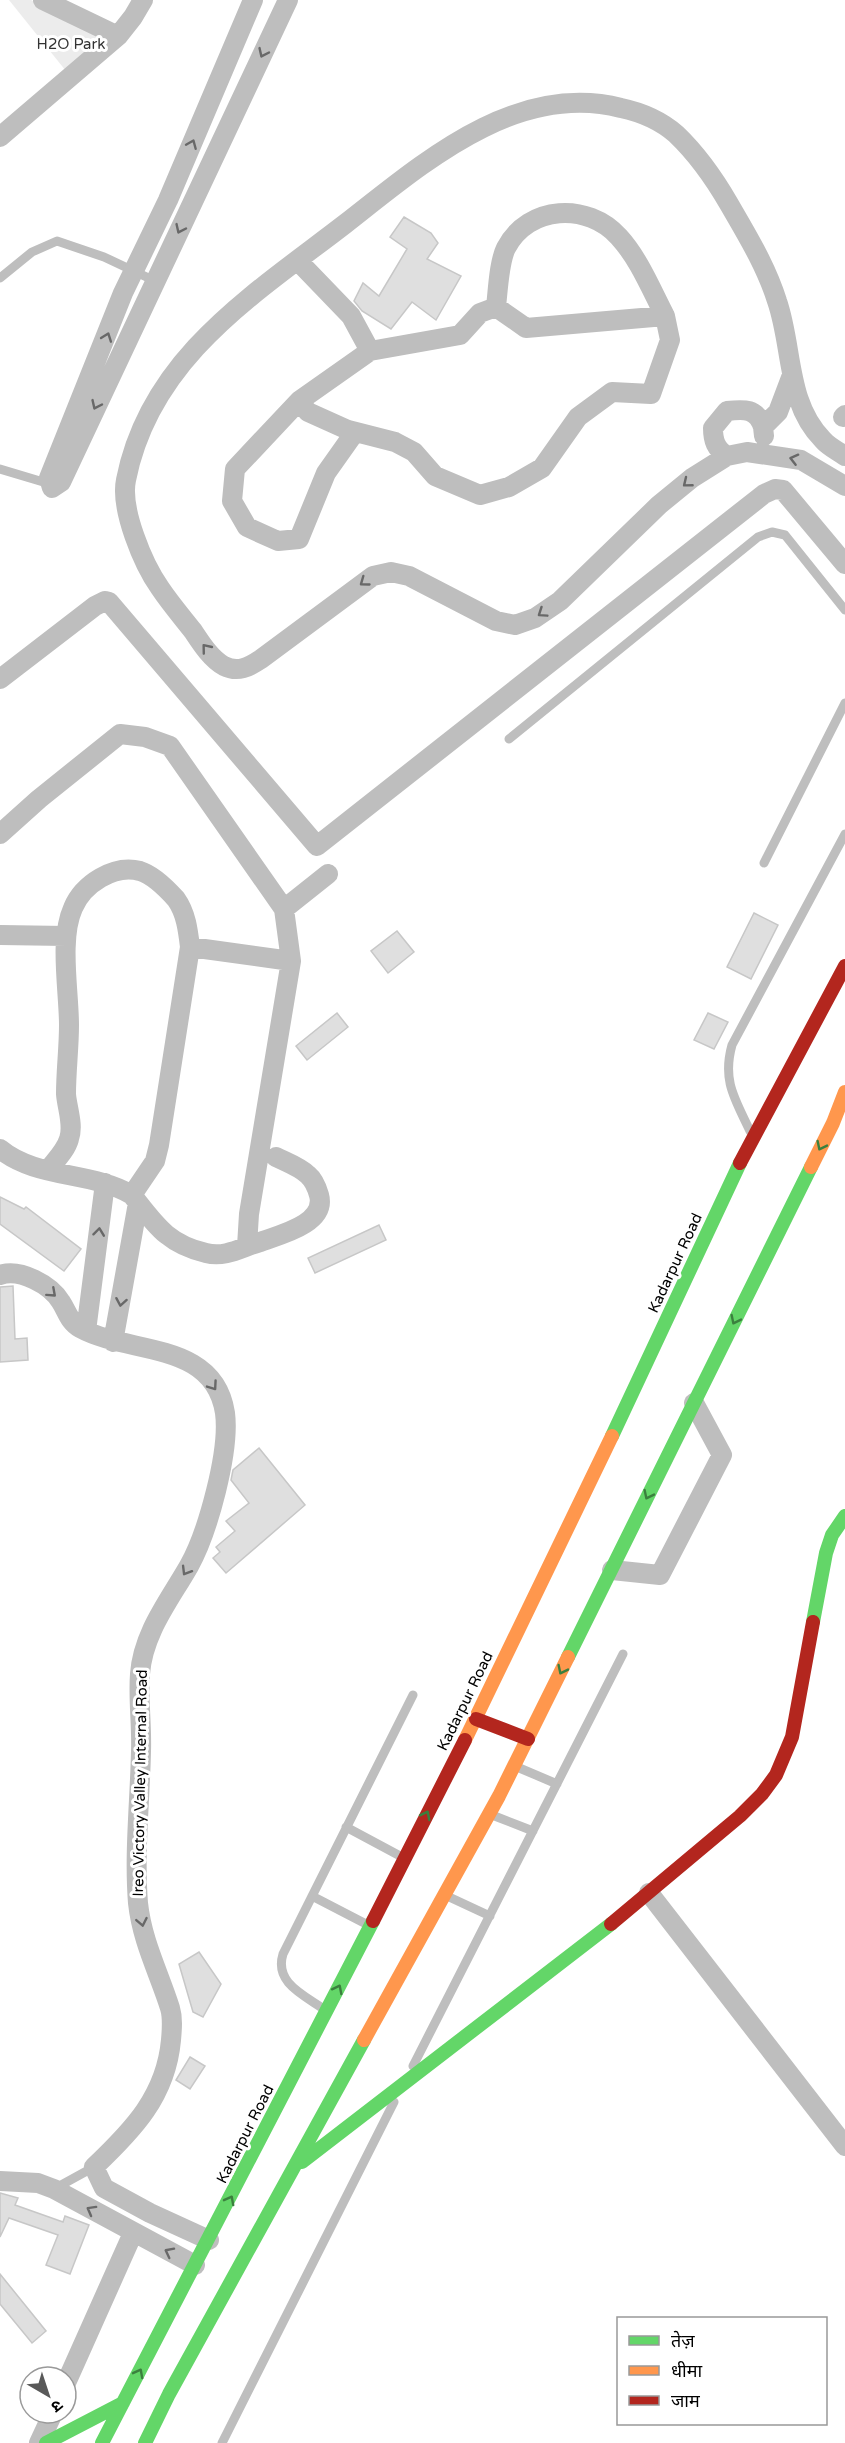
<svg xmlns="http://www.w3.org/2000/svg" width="845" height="2443" viewBox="0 0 845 2443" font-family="'Varela Round','Noto Sans Devanagari',sans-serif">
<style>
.green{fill:#ececec}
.building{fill:#dfdfdf;stroke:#c7c7c7;stroke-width:1.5}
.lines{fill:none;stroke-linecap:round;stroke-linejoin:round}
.lane{stroke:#bebebe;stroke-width:9}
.street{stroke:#bebebe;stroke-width:20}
.fast{stroke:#63d668;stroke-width:14}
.slow{stroke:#ff974d;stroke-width:14}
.jam{stroke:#b3261e;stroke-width:14}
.oneway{stroke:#686868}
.oneway2{stroke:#3b803e}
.labels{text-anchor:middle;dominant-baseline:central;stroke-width:6;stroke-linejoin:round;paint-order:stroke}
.park-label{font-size:15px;fill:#333;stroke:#fff}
.street-label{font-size:15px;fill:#000;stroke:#fff}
</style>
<rect width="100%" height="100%" fill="#fff"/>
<path class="green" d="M9 0H31L110 38 70 76Z"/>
<path class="building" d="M404 217 431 233 438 243 427 259 461 276 436 320 412 302 391 329 362 311 354 301 363 283 379 296 407 249 390 237Z
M754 913 778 925 751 979 727 967Z
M397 931 414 952 388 973 371 951Z
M337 1013 348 1027 307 1060 296 1046Z
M708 1013 728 1022 714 1049 694 1040Z
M0 1197 24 1209 26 1207 81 1249 64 1271 0 1224Z
M379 1225 386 1240 315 1273 308 1258Z
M13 1286 15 1339 27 1338 28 1360 0 1362V1287Z
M259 1448 305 1505 226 1573 213 1558 220 1552 216 1547 235 1531 226 1521 249 1503 231 1480 233 1470Z
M199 1952 221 1984 203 2017 193 2012 179 1964Z
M190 2057 205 2066 190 2089 176 2080Z
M0 2193 18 2198 15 2205 63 2222 65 2216 89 2225 70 2274 46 2265 58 2235 9 2218 0 2237Z
M0 2274 46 2331 32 2343 0 2304Z"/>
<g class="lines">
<path class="lane" d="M0 278 32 252 57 241 104 257 155 281
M0 469 50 484
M509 739 758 537 772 532 785 535 845 610
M764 863 845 703
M750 1131C735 1099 722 1081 732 1045L845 834
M517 1767 557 1784
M492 1815 533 1831
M346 1827 402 1857
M312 1896 368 1925
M447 1896 490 1916
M325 2010C304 1995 274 1983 283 1954L413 1695
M413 2066 623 1654
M54 2189 94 2167
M222 2443 394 2102"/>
<path class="street" d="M43 0 118 36
M253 0 168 200 123 293 49 478 52 488 61 482 288 0
M0 137 118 36 133 17 143 0
M298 261 351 316 370 351 460 335 480 313 496 307 526 328 665 316 670 340 651 394 612 392 578 417 542 468 509 487 480 495 435 476 414 452 395 442 348 430 308 412 299 401 370 351
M496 307C498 290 499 262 506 248 528 205 588 202 619 237 639 259 651 289 665 316
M299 401 235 469 232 501 247 527 278 541 299 539 326 473 355 432
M843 417 845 415
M764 436 763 427 778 412 792 375
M727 456C716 449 713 441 713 428L727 411C744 409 757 408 763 427
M845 456C838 451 829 447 823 440 786 403 793 347 777 301 766 266 747 235 729 204 714 178 698 155 676 134 661 121 640 112 621 108 515 81 422 164 345 224 253 295 150 358 126 480 120 509 143 564 160 588 170 603 182 617 193 631 201 643 211 659 224 666 238 673 249 667 261 659L373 576 391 572 409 576 496 621 515 625 535 618 560 601 659 505 692 478 727 456 747 452 801 460 845 486
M0 679 95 606 105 601 109 602 317 846 764 494 775 489 783 490 845 564
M0 834 39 799 120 734 145 737 170 746 284 909
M0 935 66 936
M190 947 291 961
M0 1149C36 1179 92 1171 132 1195L155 1161 159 1145 190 947C188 930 186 913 176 899 167 889 153 875 140 871 114 864 83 884 73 908 59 939 69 991 69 1025 69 1048 66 1071 66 1094 67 1108 74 1125 69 1139 66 1150 56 1160 49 1169
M132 1195C155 1224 167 1244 206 1253 226 1258 242 1247 260 1242 279 1235 327 1224 319 1195 317 1188 314 1180 308 1175 300 1167 286 1162 276 1157
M247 1246 249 1214 291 961 284 909 328 874
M0 1275C20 1268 51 1285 61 1302 67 1311 69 1322 80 1328 129 1355 214 1340 225 1413 230 1451 208 1532 189 1566 169 1601 143 1633 140 1674 138 1699 142 1725 141 1751 140 1801 134 1853 138 1903 142 1941 159 1973 170 2008 173 2018 172 2029 171 2040 166 2096 133 2130 94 2167L104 2188 150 2213 209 2240
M86 1331 105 1183
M113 1342 138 1203
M612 1570 660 1575 722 1455 694 1403
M649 1893 845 2146
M0 2181 38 2183 54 2189 195 2265
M66 2383 133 2233
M39 2443 53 2413"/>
<path class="fast" d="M612 1436 740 1163
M813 1622 826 1553 832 1535 845 1516
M568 1657 811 1167
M302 2162 611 1924
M46 2443 123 2403
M102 2443 373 1921
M145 2443 169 2394 364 2040"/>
<path class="slow" d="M811 1167 833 1123 845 1092
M465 1740 612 1436
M364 2040 499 1796 568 1657"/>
<path class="jam" d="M740 1163 845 966
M476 1719 528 1739
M373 1921 465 1740
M611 1924 740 1816 762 1794 776 1775 792 1737 813 1622"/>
</g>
<defs><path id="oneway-chevron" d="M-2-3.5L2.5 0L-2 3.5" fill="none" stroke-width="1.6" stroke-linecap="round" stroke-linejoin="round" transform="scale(1.5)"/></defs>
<g class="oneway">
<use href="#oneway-chevron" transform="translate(263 53) rotate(115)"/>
<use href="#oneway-chevron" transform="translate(192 144) rotate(-67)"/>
<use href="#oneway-chevron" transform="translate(180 229) rotate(115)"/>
<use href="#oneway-chevron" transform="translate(107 337) rotate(-70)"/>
<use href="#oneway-chevron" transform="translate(96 405) rotate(115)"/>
<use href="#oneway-chevron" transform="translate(794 459) rotate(-166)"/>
<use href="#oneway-chevron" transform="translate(687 483) rotate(141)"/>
<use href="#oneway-chevron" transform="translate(364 582) rotate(144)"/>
<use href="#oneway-chevron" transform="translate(542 613) rotate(146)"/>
<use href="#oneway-chevron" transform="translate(206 648) rotate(-129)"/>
<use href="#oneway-chevron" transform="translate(99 1232) rotate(-83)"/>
<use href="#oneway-chevron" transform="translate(52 1293) rotate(42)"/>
<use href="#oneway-chevron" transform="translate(121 1302) rotate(100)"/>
<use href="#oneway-chevron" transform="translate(213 1386) rotate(55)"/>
<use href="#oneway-chevron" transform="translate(186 1571) rotate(121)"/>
<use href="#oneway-chevron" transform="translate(142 1922) rotate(79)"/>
<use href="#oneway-chevron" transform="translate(91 2210) rotate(-151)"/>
<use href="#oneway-chevron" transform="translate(169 2252) rotate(-153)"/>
</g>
<g class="oneway2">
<use href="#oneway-chevron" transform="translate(821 1146) rotate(116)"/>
<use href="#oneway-chevron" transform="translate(735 1320) rotate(116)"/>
<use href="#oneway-chevron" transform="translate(648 1495) rotate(116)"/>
<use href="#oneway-chevron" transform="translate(562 1670) rotate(116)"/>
<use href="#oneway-chevron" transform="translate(426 1815) rotate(-63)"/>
<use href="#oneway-chevron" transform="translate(338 1989) rotate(-63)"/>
<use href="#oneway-chevron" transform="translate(230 2200) rotate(-62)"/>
<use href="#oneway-chevron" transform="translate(139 2373) rotate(-62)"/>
</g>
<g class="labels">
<g class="park-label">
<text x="71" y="44">H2O Park</text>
</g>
<g class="street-label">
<text transform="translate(675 1263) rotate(-65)">Kadarpur Road</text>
<text transform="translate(465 1701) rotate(-64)">Kadarpur Road</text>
<text transform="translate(140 1783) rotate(-89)">Ireo Victory Valley Internal Road</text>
<text transform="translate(245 2134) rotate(-63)">Kadarpur Road</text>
</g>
</g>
<rect x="617" y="2317" width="210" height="108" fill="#ffffff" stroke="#999999" stroke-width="1.5"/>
<rect x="629" y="2336" width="30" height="9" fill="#63d668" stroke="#999999" stroke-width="1.5"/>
<text x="671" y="2347" font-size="18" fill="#000000">तेज़</text>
<rect x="629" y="2366" width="30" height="9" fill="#ff974d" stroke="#999999" stroke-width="1.5"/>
<text x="671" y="2377" font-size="18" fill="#000000">धीमा</text>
<rect x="629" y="2396" width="30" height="9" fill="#b3261e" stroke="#999999" stroke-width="1.5"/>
<text x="671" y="2407" font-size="18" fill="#000000">जाम</text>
<g transform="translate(48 2395) rotate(141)"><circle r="28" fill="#ffffff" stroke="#999999" stroke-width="1.5"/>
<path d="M0-4.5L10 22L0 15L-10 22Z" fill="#595959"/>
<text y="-9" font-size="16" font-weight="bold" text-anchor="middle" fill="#000000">उ</text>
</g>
</svg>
